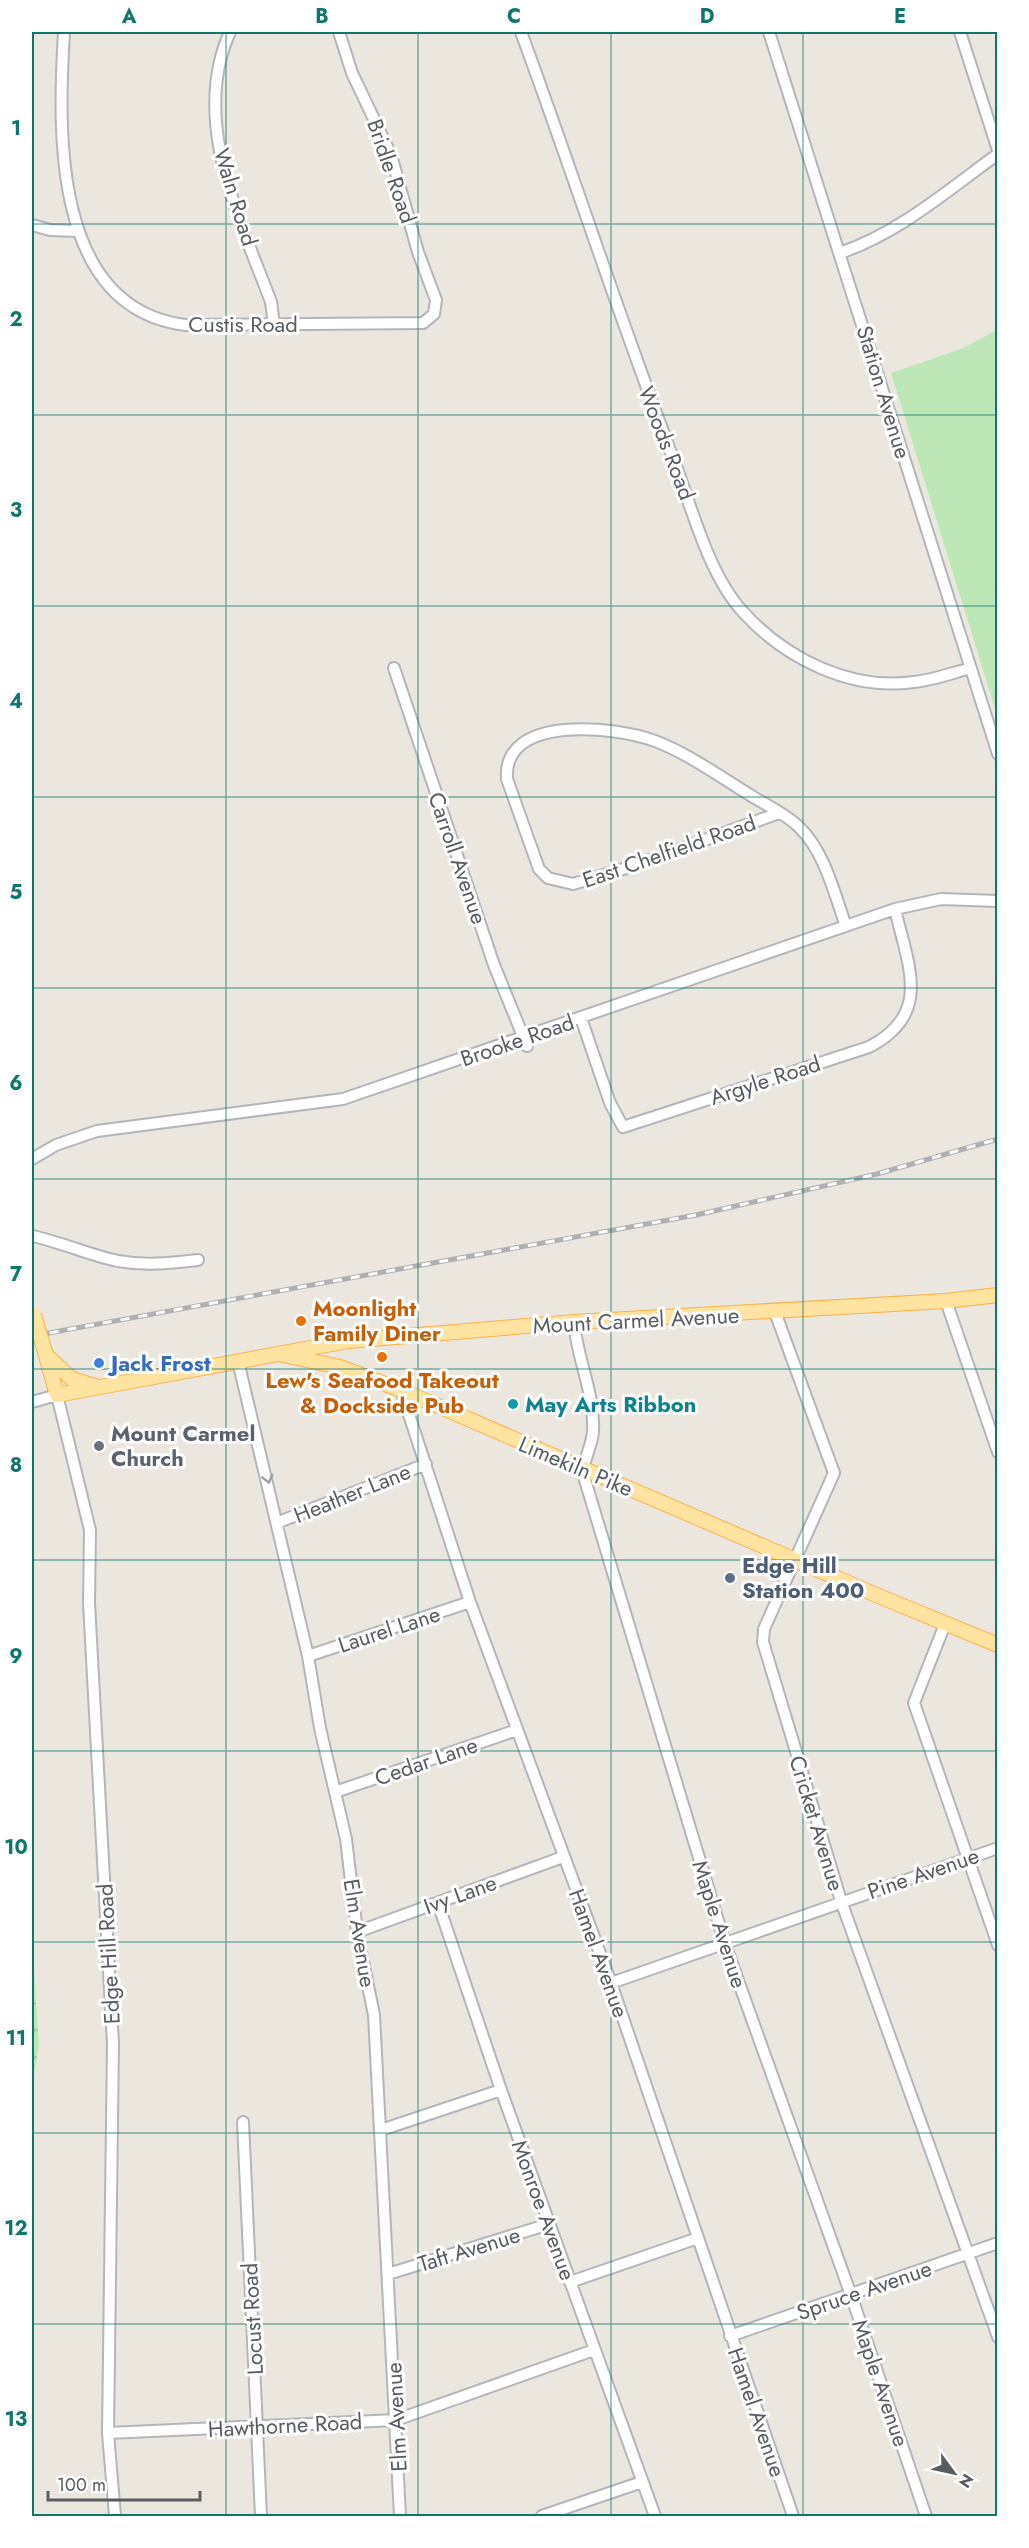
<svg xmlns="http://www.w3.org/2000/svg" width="1029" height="2548" viewBox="0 0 1029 2548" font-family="Jost,sans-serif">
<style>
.grass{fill:#bee7b8}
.park{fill:url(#park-crowns)}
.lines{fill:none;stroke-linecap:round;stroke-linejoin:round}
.minor-casing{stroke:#b2b6bb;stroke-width:14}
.major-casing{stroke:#fcb047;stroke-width:16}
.minor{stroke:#fff;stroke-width:10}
.major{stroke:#ffe3a0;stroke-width:14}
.rail-casing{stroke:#afb0b1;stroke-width:5}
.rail{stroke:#fff;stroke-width:3;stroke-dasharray:9;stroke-linecap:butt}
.major-bridge-casing{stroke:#fcb047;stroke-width:16;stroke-linecap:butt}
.major-bridge{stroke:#ffe3a0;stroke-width:14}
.oneway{stroke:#9a9ea0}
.grid{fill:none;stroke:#0f766e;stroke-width:1.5;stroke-opacity:0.55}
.food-dot{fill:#e8710a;stroke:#fff;stroke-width:2}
.shop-dot{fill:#3f7fe0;stroke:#fff;stroke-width:2}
.culture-dot{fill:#0f9aa8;stroke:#fff;stroke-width:2}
.worship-dot{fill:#6b7280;stroke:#fff;stroke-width:2}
.service-dot{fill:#5c6f8a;stroke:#fff;stroke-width:2}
.labels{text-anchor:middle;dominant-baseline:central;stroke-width:6;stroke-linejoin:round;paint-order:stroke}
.street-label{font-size:22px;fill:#575d61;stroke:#fff}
.food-label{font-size:22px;font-weight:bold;fill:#c56008;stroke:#fff;text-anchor:start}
.shop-label{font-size:22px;font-weight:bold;fill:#366cbe;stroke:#fff;text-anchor:start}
.culture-label{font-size:22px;font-weight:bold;fill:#0d838f;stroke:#fff;text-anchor:start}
.worship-label{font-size:22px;font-weight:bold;fill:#5b616d;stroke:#fff;text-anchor:start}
.service-label{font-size:22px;font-weight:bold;fill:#4e5e75;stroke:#fff;text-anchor:start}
.neatline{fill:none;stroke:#0f766e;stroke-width:2}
.grid-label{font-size:20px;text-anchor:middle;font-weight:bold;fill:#0f766e}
</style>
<defs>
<pattern id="park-crowns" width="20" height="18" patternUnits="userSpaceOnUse" patternTransform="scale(1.5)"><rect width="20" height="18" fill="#bee7b8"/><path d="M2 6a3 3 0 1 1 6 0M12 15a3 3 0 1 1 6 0" fill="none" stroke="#9dbe99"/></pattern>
</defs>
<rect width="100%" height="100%" fill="#ece7de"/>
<path class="grass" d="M997 330V715L891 373 961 349Z"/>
<path class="park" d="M32 1942 39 2045 32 2087Z"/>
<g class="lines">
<defs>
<path id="minor" d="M64 32C58 131 52 309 186 325L423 323 434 314 436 300 418 252 391 155 352 73 339 32
M230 32C190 120 240 219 271 302L274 324
M521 32C573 173 619 317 673 458 692 507 708 575 744 613 786 659 851 691 914 682 933 680 952 673 971 668
M769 32 998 754
M960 32 998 150
M32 225 50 230 78 231
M840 253C899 233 948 190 998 154
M394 668 494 965 527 1046
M779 813 630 867 573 884 548 878 539 869 507 779C502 714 615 726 655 741 689 754 719 776 750 795 766 805 786 814 799 827 825 852 834 893 846 926
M581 1018 610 1103 623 1127 869 1047C933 1014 908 966 895 909
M32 1159 56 1145 97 1131 343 1099 895 909 941 899 998 901
M32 1236C61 1242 89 1255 118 1261 146 1266 171 1263 198 1260
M946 1301 998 1452
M775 1312 834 1473 764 1629 763 1642 841 1901 998 2337
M574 1322C577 1359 595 1394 593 1431 592 1449 580 1463 585 1480L725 1944 851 2295 926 2516
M238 1361 308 1656 320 1728 346 1839 357 1932 374 2015 400 2516
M401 1390 470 1602 611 1983 793 2516
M32 1402 57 1395 90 1530 89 1603 113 2044 108 2433 115 2516
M279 1522 426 1464
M945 1624 914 1703 998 1945
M308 1656 470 1602
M335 1792 517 1730
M438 1903 501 2090 655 2516
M357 1932 563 1857
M611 1983 998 1848
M243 2122 261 2516
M381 2130 501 2090
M388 2274 549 2224
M570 2282 698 2238
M730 2336 998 2243
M108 2433 396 2420 594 2350
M542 2516 642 2482"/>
<path id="major" d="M45 1352 57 1395 348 1341 574 1322 946 1301 998 1295
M283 1355 340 1367 401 1390 881 1597 998 1645
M47 1356 72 1379 98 1387"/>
</defs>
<use href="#minor" class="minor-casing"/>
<use href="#major" class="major-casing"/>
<use href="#minor" class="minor"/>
<use href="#major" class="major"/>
<defs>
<path id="rail" d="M32 1336 696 1215 877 1174 998 1139"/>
</defs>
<use href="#rail" class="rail-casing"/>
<use href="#rail" class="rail"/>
<defs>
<path id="major-bridge" d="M34 1315 45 1352"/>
</defs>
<use href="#major-bridge" class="major-bridge-casing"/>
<use href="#major-bridge" class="major-bridge"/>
</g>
<defs><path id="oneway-chevron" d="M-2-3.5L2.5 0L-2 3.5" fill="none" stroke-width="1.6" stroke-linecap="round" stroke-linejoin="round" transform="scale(1.5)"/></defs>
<use class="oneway" href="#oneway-chevron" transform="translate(268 1479) rotate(76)"/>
<path class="grid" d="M226 32V2516M418 32V2516M611 32V2516M803 32V2516M32 224H998M32 415H998M32 606H998M32 797H998M32 988H998M32 1179H998M32 1369H998M32 1560H998M32 1751H998M32 1942H998M32 2133H998M32 2324H998"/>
<g class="food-dot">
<circle cx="301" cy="1321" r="6"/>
<circle cx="382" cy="1357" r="6"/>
</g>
<circle class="shop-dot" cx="99" cy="1363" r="6"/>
<circle class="culture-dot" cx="513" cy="1404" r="6"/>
<circle class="worship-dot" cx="99" cy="1446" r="6"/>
<circle class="service-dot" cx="730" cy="1578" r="6"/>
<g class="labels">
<g class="street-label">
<text transform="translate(392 171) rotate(71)">Bridle Road</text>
<text transform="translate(236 197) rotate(73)">Waln Road</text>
<text x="243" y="324">Custis Road</text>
<text transform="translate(884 392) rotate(73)">Station Avenue</text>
<text transform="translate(667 443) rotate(69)">Woods Road</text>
<text transform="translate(669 851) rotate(-19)">East Chelfield Road</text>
<text transform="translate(458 858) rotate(71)">Carroll Avenue</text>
<text transform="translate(517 1040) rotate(-19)">Brooke Road</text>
<text transform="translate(765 1080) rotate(-18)">Argyle Road</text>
<text transform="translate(636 1320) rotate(-3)">Mount Carmel Avenue</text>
<text transform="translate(576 1466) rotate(23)">Limekiln Pike</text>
<text transform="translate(352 1493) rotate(-22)">Heather Lane</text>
<text transform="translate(389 1629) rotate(-18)">Laurel Lane</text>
<text transform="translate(426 1761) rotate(-19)">Cedar Lane</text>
<text transform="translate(817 1823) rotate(73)">Cricket Avenue</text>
<text transform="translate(923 1873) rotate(-19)">Pine Avenue</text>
<text transform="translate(460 1894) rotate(-20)">Ivy Lane</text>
<text transform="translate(720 1924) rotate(72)">Maple Avenue</text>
<text transform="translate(360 1933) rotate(81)">Elm Avenue</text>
<text transform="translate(599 1953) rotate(70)">Hamel Avenue</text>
<text transform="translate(108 1954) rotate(-93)">Edge Hill Road</text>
<text transform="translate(544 2210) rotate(70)">Monroe Avenue</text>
<text transform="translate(469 2249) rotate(-17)">Taft Avenue</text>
<text transform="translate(864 2290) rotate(-19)">Spruce Avenue</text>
<text transform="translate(252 2319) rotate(-93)">Locust Road</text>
<text transform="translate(881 2383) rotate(71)">Maple Avenue</text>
<text transform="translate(757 2412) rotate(71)">Hamel Avenue</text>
<text transform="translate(396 2417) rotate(-93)">Elm Avenue</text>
<text transform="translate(285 2425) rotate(-3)">Hawthorne Road</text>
</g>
<g class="food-label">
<text x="313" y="1308">Moonlight<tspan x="313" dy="25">Family Diner</tspan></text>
<text x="382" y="1380" text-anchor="middle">Lew's Seafood Takeout<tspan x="382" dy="25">&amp; Dockside Pub</tspan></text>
</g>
<g class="shop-label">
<text x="111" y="1363">Jack Frost</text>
</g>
<g class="culture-label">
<text x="525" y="1404">May Arts Ribbon</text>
</g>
<g class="worship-label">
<text x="111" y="1433">Mount Carmel<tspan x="111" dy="25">Church</tspan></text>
</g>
<g class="service-label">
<text x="742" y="1565">Edge Hill<tspan x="742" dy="25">Station 400</tspan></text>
</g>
</g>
<rect width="1029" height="2548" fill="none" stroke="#ffffff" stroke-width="66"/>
<g transform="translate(954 2473) rotate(123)" stroke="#ffffff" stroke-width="4.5" paint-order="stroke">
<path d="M0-4.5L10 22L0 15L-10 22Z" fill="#575d61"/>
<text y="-9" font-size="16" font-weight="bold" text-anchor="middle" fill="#575d61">N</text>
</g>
<path d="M48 2491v9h152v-9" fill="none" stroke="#575d61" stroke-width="3"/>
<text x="57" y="2491" font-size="18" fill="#575d61" stroke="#ffffff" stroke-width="4.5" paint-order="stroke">100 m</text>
<rect x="33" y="33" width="963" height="2482" class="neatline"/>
<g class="grid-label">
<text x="129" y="23">A</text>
<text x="322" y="23">B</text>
<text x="514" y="23">C</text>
<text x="707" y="23">D</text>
<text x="900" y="23">E</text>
<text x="16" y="135">1</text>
<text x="16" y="326">2</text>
<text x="16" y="517">3</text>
<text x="16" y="708">4</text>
<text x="16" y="899">5</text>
<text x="16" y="1090">6</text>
<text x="16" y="1281">7</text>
<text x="16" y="1472">8</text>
<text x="16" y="1663">9</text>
<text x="16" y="1854">10</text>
<text x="16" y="2045">11</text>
<text x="16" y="2235">12</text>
<text x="16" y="2426">13</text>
</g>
</svg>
